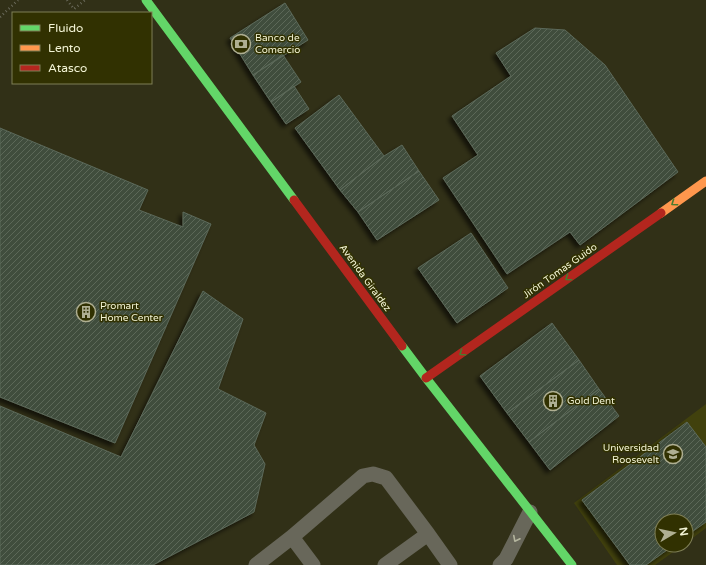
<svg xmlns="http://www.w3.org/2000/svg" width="706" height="565" viewBox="0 0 706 565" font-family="'Varela Round',sans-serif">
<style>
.built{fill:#41410d}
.building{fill:url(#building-hatch);stroke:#5c695a;filter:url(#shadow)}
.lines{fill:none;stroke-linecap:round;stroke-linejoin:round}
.path{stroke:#6c6c5d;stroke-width:2.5;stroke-dasharray:1 3;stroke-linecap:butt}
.lane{stroke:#68675a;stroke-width:15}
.fast{stroke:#63d668;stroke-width:9}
.slow{stroke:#ff974d;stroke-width:9}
.jam{stroke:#b3261e;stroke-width:9}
.oneway{stroke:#487b2f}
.oneway2{stroke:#b4b59e}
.labels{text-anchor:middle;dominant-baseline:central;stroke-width:3;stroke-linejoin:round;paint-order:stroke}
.poi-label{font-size:10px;fill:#f3f4d5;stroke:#313101;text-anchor:start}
.street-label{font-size:10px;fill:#f3f4d5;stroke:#313101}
</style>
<defs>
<pattern id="building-hatch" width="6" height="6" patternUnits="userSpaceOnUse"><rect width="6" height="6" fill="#404e3e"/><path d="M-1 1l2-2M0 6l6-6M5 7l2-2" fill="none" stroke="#5c6859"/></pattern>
<filter id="shadow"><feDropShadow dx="-3.5" dy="3.5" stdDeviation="2" flood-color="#0009"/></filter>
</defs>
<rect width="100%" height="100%" fill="#313017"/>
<path class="built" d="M706 404V528L686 543V521H662V545H683L655 565H617L574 503Z"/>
<path class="building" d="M285 3 308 40 253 75 230 38Z
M535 28 565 30 605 65 678 172 580 245 570 232 507 274 443 178 478 155 452 116 511 76 496 53Z
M283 55 301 82 271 102 253 75Z
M294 86 309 109 286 124 271 102Z
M339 95 384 156 340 190 295 128Z
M0 128 148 190 139 210 183 227V212L211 224 115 443 0 397Z
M402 145 419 171 358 212 340 190 384 156Z
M419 171 439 200 377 240 358 212Z
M471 233 508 288 457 323 418 268Z
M203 291 243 319 218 389 266 413 254 445 265 464 254 512 153 565H0V406L121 457Z
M552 323 579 360 507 413 480 376Z
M579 360 599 389 529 442 507 413Z
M599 389 619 416 550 470 529 442Z
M687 422 706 447V522L686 536V521H662V545H674L646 565H630L582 500Z"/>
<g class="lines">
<path class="path" d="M67 0 74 9 85 0
M0 17 18 0"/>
<path class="lane" d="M292 537 363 476 373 474 386 478 428 534
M256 565 292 537 313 565
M385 565 428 534 450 565
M500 565 506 559 530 512"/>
<path class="fast" d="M146 0 294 200
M402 346 426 378 572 565"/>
<path class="slow" d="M661 213 706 181"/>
<path class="jam" d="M294 200 402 346
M426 378 661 213"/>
</g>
<defs><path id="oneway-chevron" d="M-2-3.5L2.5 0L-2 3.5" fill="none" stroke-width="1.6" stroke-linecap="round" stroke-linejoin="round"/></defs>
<g class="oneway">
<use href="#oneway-chevron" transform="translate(674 203) rotate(145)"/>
<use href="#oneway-chevron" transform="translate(568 278) rotate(145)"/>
<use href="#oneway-chevron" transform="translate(462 353) rotate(145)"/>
</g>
<use class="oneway2" href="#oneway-chevron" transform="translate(516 539) rotate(117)"/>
<defs>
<symbol id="bank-ring" viewBox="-11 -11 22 22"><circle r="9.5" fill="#313101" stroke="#afaf92" stroke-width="1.5"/><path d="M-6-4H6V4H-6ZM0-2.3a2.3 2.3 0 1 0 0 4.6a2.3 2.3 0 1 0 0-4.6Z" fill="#afaf92"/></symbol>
<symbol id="building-ring" viewBox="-11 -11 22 22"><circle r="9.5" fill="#313101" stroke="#afaf92" stroke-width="1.5"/><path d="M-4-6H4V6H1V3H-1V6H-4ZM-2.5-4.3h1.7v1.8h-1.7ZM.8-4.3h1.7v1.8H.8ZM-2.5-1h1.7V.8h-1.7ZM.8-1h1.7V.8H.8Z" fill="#afaf92"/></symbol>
<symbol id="university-ring" viewBox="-11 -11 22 22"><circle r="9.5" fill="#313101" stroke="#afaf92" stroke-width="1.5"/><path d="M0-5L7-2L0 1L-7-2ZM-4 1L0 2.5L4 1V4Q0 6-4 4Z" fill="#afaf92"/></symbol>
</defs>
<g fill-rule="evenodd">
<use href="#bank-ring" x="230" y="33" width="22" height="22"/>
<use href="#building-ring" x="75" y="301" width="22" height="22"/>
<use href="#building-ring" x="542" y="390" width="22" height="22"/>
<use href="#university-ring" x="662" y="443" width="22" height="22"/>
</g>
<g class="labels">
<g class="poi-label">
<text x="255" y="38">Banco de<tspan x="255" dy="12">Comercio</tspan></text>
<text x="100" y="306">Promart<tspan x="100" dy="12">Home Center</tspan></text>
<text x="567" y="401">Gold Dent</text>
<text x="659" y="448" text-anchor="end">Universidad<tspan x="659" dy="12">Roosevelt</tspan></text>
</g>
<g class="street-label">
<text transform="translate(560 271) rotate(-35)">Jirón Tomas Guido</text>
<text transform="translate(365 278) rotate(54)">Avenida Giraldez</text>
</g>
</g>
<rect x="12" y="12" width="140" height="72" fill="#313101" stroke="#7f7f56"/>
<rect x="20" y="25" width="20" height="6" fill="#63d668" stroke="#7f7f56"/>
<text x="48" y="32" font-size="12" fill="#f3f4d5">Fluido</text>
<rect x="20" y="45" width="20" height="6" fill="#ff974d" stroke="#7f7f56"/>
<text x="48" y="52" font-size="12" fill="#f3f4d5">Lento</text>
<rect x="20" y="65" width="20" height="6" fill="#b3261e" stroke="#7f7f56"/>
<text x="48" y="72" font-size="12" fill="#f3f4d5">Atasco</text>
<g transform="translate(674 533) rotate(81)"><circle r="19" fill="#313101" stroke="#7f7f56"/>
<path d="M0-3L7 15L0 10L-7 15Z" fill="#afaf92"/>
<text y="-6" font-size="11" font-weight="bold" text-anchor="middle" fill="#f3f4d5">N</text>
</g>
</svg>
